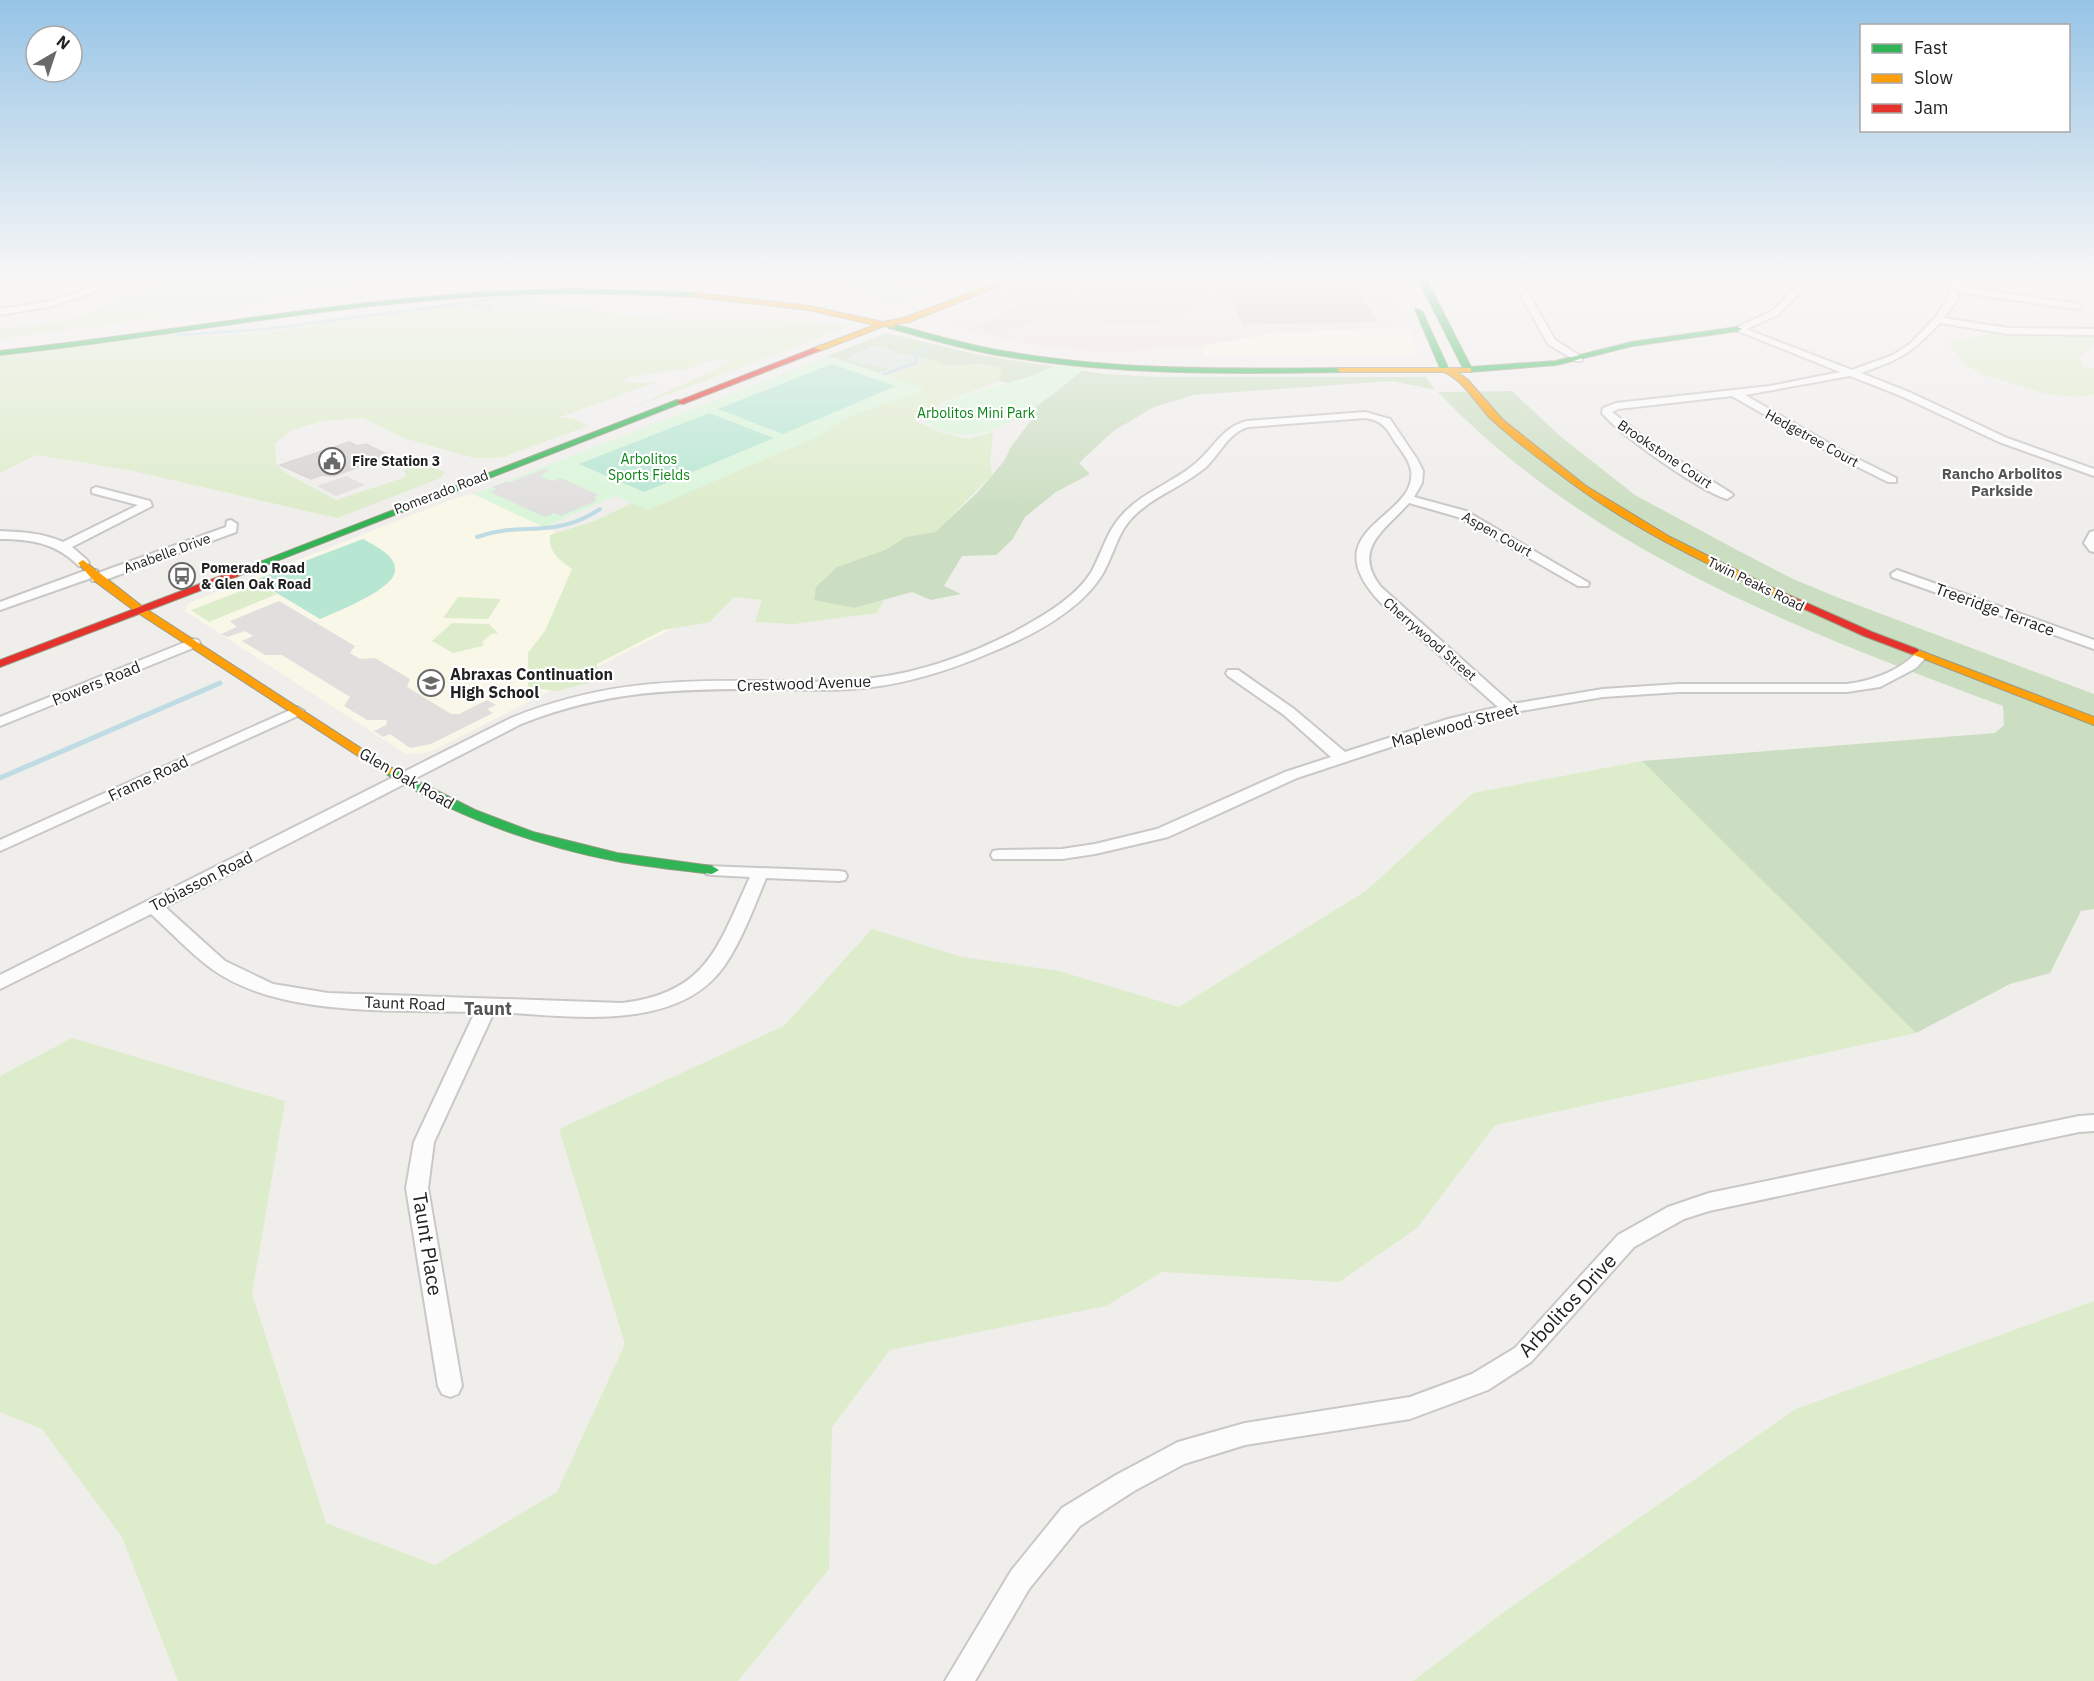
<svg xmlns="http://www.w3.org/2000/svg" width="2094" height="1681" viewBox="0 0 2094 1681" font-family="'IBM Plex Sans',sans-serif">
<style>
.commercial{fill:#f1e3e1}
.education{fill:#f8f7e8}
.grass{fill:#ddeccb}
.forest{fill:#cbdec1}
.wetland{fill:#d9e6de}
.park{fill:#daf5da}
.pitch{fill:#b7e6d2}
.parking{fill:#e0dfde}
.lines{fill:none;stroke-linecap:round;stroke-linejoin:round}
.stream-far2{stroke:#bfdbe3;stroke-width:3}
.stream-far1{stroke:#bfdbe3;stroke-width:4}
.stream{stroke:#bfdbe3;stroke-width:5}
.building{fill:#d7d4d2;stroke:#d3d0cc;stroke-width:1.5}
.street-casing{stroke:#c9c8c7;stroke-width:4}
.fast-casing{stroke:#999a82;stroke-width:2}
.slow-casing{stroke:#999a82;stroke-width:2}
.jam-casing{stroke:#999a82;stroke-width:2}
.street{fill:#fdfcfc;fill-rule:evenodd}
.fast{fill:#30b455;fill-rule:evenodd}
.slow{fill:#ff9f0a;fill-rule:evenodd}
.jam{fill:#e5322d;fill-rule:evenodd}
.labels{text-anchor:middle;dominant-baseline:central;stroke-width:4.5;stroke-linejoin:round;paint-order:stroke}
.far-park-label{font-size:14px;fill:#0c8416;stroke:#fff}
.far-street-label{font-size:14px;fill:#222;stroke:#fff}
.far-poi-label{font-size:14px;font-weight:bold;fill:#222;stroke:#fff;text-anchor:start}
.far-neighbourhood-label{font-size:15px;font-weight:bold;fill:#555;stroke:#fff}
.street-label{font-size:16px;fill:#222;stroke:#fff}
.poi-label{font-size:16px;font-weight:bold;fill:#222;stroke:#fff;text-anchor:start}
.neighbourhood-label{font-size:18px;font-weight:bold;fill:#555;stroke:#fff}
.near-street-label{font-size:20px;fill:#222;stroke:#fff}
</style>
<rect width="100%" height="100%" fill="#f0eeeb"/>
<path class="commercial" d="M1029 279H1391L1400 323 1392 327 1275 333 1200 346 1108 352 1050 347 983 336 927 319Z"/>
<path class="education" d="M1380 328 1409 329 1418 353 1401 356H1204V346L1274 333Z
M473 494 715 607 430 752 412 754H406L185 611 188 604 194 601 455 498Z"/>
<path class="grass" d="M177 279H417L300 290 262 304 0 339V328L36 325 71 319Z
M839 279H880L928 295 887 306 879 298Z
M522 296 567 307 640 317 706 320 760 319 847 325 845 328 627 410 732 362 720 358 686 369 628 377 622 383 657 382 560 417 574 419 588 426 503 457 488 458H474L403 438 363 418 323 421 292 430 275 444 276 464 286 473 336 500 406 477 404 470 421 463 445 472 441 478 337 518 124 469 36 455 0 473V356L163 335 215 337 274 331Z
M1994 333 2027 336 2094 337V344L2079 358 2084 367 2094 368V395L2075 397 2046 394 1984 375 1965 365 1948 342Z
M926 358 947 366 981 364 1001 368 1000 381 940 403 916 421 942 433 969 439 993 432 990 461 992 475 935 532 907 537 885 550 837 567 815 600 854 608 884 600 877 613 793 624 755 622 762 600 734 597 710 622 663 630 597 664 596 681 557 691 528 687V653L545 631 572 569C559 559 549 553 550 535L595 521 644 497 878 373 917 366Z
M259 584 277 594 209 622 191 610Z
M458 597 501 599 488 619 443 618Z
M452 623 489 624 498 633 491 634 482 642 484 645 482 646 453 653 432 641Z
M1642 761 1916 1033 1495 1125 1417 1228 1339 1282 1162 1272 1106 1306 890 1350 832 1427 829 1569 738 1681H178L122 1537 42 1429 0 1412V1076L72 1038 285 1101 252 1294 326 1523 435 1565 557 1492 625 1344 559 1129 784 1026 872 929 962 957 1059 971 1179 1007 1366 891 1473 793Z
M2094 1301V1681H1413L1508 1609 1796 1409Z"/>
<path class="forest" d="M886 333 984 356 1104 374 1156 377H1426L1435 390 1392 381 1194 395 1154 407 1112 432 1079 463 1090 474 1056 492 1025 517 1012 540 996 555 962 556 944 586 961 594 931 600 912 592 854 608 814 600 816 587 837 567 885 550 906 537 935 532 978 492 1004 461 1011 447 1031 420 1038 401 1049 391 1000 381 1001 368 981 364 947 366 926 358 900 354 876 345 846 359 891 369 878 373 827 356Z
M1512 391 1560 436 1635 495 1737 550 1793 579 1839 598 2094 694V909L2081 911 2050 973 2010 984 1916 1033 1642 761 1995 733 2004 725 2003 706C1802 631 1589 551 1438 392Z"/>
<path class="wetland" d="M876 345 900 354 926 358C903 378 871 365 845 359Z"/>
<path class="park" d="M829 356 926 389C890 405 851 410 819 436L648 510 615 496 544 527 473 494Z
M1055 365 1085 368C1045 401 975 465 923 419 960 386 1013 389 1055 365Z"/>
<path class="pitch" d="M831 364 896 386 783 434 718 409Z
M709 413 774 438 644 492 579 464Z
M363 539C373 545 397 555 395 571 393 590 336 612 320 619L255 580Z"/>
<path class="parking" d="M1087 279H1203L1211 297 1204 306 1172 319 1173 322 1103 324 1101 321 1029 322 1000 335 976 327 1007 314 1000 312 1017 305 990 297 1023 285 1030 286 1035 282 1059 286 1056 289 1064 287 1072 289 1066 292 1074 293 1077 308H1069H1080L1079 288 1089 280Z
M544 469 548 471 540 476 552 481 561 478 599 495 595 496 596 501 561 516 554 513 545 517 490 492 496 489 492 487 505 482H511Z
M346 476 365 485 336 496 317 486Z
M279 601 355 646 350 653 360 659 375 658 410 679 407 687 451 714H459L487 700 496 705 487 709 493 713 431 744 410 748 390 734 383 737 374 731 386 725 387 720H367L344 706 350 697 282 655H265L242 641 253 636 245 631 227 637 221 634 237 627 230 621Z"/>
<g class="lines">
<path class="stream-far2" d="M474 305 488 307 490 314
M178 335 267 329 496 299
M884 374 916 363V353L931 348"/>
<path class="stream-far1" d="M477 537C521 521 554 540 600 509"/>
<path class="stream" d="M0 778 220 683"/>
</g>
<path class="building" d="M1217 279 1351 281 1377 321 1244 324 1231 298 1224 293Z
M349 442 357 446 366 444 390 456 334 476 322 475 311 479 280 465Z"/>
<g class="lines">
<defs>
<path id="street" d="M119 279H132L52 306 0 315V309L47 302Z
M1512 279H1520L1555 340 1582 357V361H1576L1548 344Z
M1804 279H1813L1778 315 1746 329 1852 370 1893 355 1910 344 1935 318 1947 300 1953 279H1961L1960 287 2080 304 2082 306 2077 309 1958 292 1957 300 1944 318 2008 328 2094 329V335L2008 334 1940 323C1910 354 1901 359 1861 373L1909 392 2007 438 2094 469V476L1999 442 1901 396 1850 376 1745 395 1846 453 1896 478V482H1888L1838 457 1732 396 1618 409 1612 412 1654 445 1731 493 1733 495 1727 499C1700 491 1620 435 1602 413L1603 408 1616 403 1770 386 1840 372 1733 329 1772 311Z
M1365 412 1390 419 1417 459 1423 471 1422 483 1414 497 1466 511 1589 583 1588 586H1578L1458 517 1409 503C1385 530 1351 549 1381 587L1512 704 1603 689 1679 684H1847C1868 681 1888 675 1906 662 1912 658 1914 653 1921 651L1928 655 1916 668 1880 687 1847 692H1679L1603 697 1509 713 1457 725 1297 778 1168 837 1095 854 1062 859H993L991 855 993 851 999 850 1062 849 1095 844 1157 829 1285 772 1331 757 1284 715 1228 676 1226 673 1228 670H1238L1294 709 1345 752 1448 719 1498 707 1381 603C1309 527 1419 519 1411 470 1409 460 1401 450 1395 442 1387 428 1382 420 1365 418L1248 427C1228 433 1220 454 1206 467 1183 487 1152 496 1131 519 1117 534 1113 557 1102 575 1079 612 1031 636 992 652 948 671 901 686 852 689 824 691 795 689 766 689 675 689 607 690 521 724L165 907 225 961 273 984 328 993 622 1003C708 993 718 946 750 877L712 875 706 874 704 870 706 866 839 871 845 872 847 876 845 880 839 881 766 878C754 907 743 938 725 965 677 1035 566 1015 494 1012L434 1142 428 1188 462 1386 458 1394 450 1397 442 1394 438 1386 406 1188 414 1142 475 1012C394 1009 280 1018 212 969 190 953 171 932 151 914L0 989V975L511 718C595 684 666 680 755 681 794 681 834 684 873 678 922 672 971 654 1014 632 1041 617 1076 598 1092 571 1102 552 1107 531 1122 515 1142 492 1173 483 1196 463 1214 448 1222 427 1247 421Z
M96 487 150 501 152 506 72 547 87 560 89 563 87 566H79C56 543 31 539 0 539V531C22 532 43 533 63 542L138 505 92 493V489Z
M231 520 237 524 236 532 102 581H92L91 578 0 610V602L87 570H97L98 573 226 527 227 521Z
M2094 531V552L2090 551 2084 543 2090 532Z
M1897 570 2094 640V649L1892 577 1891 574Z
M193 639 198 640 200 643 198 646 0 726V717Z
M297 707 304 711 302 714 0 851V840Z
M2094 1115V1131L2079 1132 1709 1211 1684 1219 1634 1247 1531 1362 1488 1390 1410 1419 1245 1445 1184 1464 1134 1491 1080 1526 1029 1589 975 1681H945L1011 1571 1062 1508 1116 1475 1178 1442 1245 1423 1410 1397 1472 1374 1515 1348 1618 1235 1668 1207 1709 1193 2079 1116Z"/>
<path id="fast" d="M1418 279H1426L1471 367 1556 361 1632 342 1738 327 1742 329 1738 331 1632 346 1556 365 1468 372 1464 370Z
M576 289 696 293 700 295 696 297C626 293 557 292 487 296 324 305 162 338 0 355V351C192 330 382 291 576 289Z
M1415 309 1422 311 1449 370 1448 372 1441 370Z
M892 324C929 333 965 345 1003 351 1115 371 1228 369 1341 368L1345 370 1341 372C1229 374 1116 375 1004 356 965 350 927 338 889 328V324Z
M677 400 684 402 238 576 234 577 229 574Z
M390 767 475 810 533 832 617 853 712 866 719 870 712 874C680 870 648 867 616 861 534 845 457 817 386 774L384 771 386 768Z"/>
<path id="slow" d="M1006 279H1017L909 322 894 324 895 328 884 326 817 352H814V348L875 325 809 310 696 297 692 295 696 293 809 306 883 322 904 318Z
M1338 368H1471V372H1457L1467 379 1503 420 1586 486 1670 537 1789 596 1784 599 1780 598C1702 562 1625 525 1557 472 1534 455 1510 437 1489 417 1474 401 1464 381 1444 372H1341L1337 370Z
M83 560 143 607 396 771 394 774H386L135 611 93 580 78 563Z
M1913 648 2094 717V725L1909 653 1907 651Z"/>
<path id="jam" d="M814 348 821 350 683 404 676 402Z
M234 571 239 574 238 576 0 667V660Z
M1784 593 1872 632 1917 649 1919 651 1913 654 1909 653 1864 636 1780 598V594Z"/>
</defs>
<use href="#street" class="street-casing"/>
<use href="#fast" class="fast-casing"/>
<use href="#slow" class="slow-casing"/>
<use href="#jam" class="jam-casing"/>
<use href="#street" class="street"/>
<use href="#fast" class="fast"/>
<use href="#slow" class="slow"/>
<use href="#jam" class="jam"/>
</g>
<linearGradient id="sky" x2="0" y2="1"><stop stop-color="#97c4e6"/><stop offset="0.54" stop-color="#f8f7f6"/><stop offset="1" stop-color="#f8f7f6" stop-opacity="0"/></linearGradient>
<rect width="2094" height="514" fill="url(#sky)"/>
<defs>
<symbol id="civic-ring" viewBox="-11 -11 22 22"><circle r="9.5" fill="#fff" stroke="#6a6968" stroke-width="1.5"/><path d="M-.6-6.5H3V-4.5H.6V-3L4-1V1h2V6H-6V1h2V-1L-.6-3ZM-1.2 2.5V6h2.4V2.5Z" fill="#6a6968"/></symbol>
<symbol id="bus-ring" viewBox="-11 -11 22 22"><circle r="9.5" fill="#fff" stroke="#6a6968" stroke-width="1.5"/><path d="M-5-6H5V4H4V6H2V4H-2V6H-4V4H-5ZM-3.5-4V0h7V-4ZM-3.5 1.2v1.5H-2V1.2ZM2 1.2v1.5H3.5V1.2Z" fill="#6a6968"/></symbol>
<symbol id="school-ring" viewBox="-11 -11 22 22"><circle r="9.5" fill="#fff" stroke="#6a6968" stroke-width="1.5"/><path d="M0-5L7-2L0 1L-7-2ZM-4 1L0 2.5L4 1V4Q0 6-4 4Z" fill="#6a6968"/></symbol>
</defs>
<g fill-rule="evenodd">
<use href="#civic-ring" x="317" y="446" width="30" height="30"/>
<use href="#bus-ring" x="167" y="561" width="30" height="30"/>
<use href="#school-ring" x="416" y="668" width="30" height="30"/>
</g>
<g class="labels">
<g class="far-park-label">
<text x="976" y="413">Arbolitos Mini Park</text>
<text x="649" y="459">Arbolitos<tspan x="649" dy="16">Sports Fields</tspan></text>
</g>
<g class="far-street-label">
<text transform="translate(1812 438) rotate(29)">Hedgetree Court</text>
<text transform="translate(1665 454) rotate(34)">Brookstone Court</text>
<text transform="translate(441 492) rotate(-21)">Pomerado Road</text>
<text transform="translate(1497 534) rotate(29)">Aspen Court</text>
<text transform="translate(167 553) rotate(-20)">Anabelle Drive</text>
<text transform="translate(1756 584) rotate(26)">Twin Peaks Road</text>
<text transform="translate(1430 639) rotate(41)">Cherrywood Street</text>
</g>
<g class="far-poi-label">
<text x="352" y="461">Fire Station 3</text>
<text x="201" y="568">Pomerado Road<tspan x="201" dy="16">&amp; Glen Oak Road</tspan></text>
</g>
<g class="far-neighbourhood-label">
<text x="2002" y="473">Rancho Arbolitos<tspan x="2002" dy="17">Parkside</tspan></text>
</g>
<g class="street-label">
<text transform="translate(1995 609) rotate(20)">Treeridge Terrace</text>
<text transform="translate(96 683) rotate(-22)">Powers Road</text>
<text transform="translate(804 683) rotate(-2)">Crestwood Avenue</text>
<text transform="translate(1455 725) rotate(-15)">Maplewood Street</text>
<text transform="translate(148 778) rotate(-25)">Frame Road</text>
<text transform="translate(407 778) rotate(30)">Glen Oak Road</text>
<text transform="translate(201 881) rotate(-27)">Tobiasson Road</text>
<text transform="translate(405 1003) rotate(2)">Taunt Road</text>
</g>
<g class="poi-label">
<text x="450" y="674">Abraxas Continuation<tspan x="450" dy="18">High School</tspan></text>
</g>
<g class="neighbourhood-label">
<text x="488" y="1008">Taunt</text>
</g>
<g class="near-street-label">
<text transform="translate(428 1244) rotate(81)">Taunt Place</text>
<text transform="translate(1567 1305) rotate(-47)">Arbolitos Drive</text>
</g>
</g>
<rect x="1860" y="24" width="210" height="108" fill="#ffffff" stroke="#a7a7a7" stroke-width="1.5"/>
<rect x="1872" y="44" width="30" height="9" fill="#30b455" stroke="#a7a7a7" stroke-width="1.5"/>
<text x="1914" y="54" font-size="18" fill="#222222">Fast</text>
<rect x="1872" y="74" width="30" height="9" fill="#ff9f0a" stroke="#a7a7a7" stroke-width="1.5"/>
<text x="1914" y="84" font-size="18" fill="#222222">Slow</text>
<rect x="1872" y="104" width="30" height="9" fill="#e5322d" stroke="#a7a7a7" stroke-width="1.5"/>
<text x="1914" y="114" font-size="18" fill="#222222">Jam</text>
<g transform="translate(54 54) rotate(39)"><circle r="28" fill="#ffffff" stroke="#a7a7a7" stroke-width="1.5"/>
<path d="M0-4.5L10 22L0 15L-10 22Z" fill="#6a6968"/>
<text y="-9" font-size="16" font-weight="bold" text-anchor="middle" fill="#222222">N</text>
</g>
</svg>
